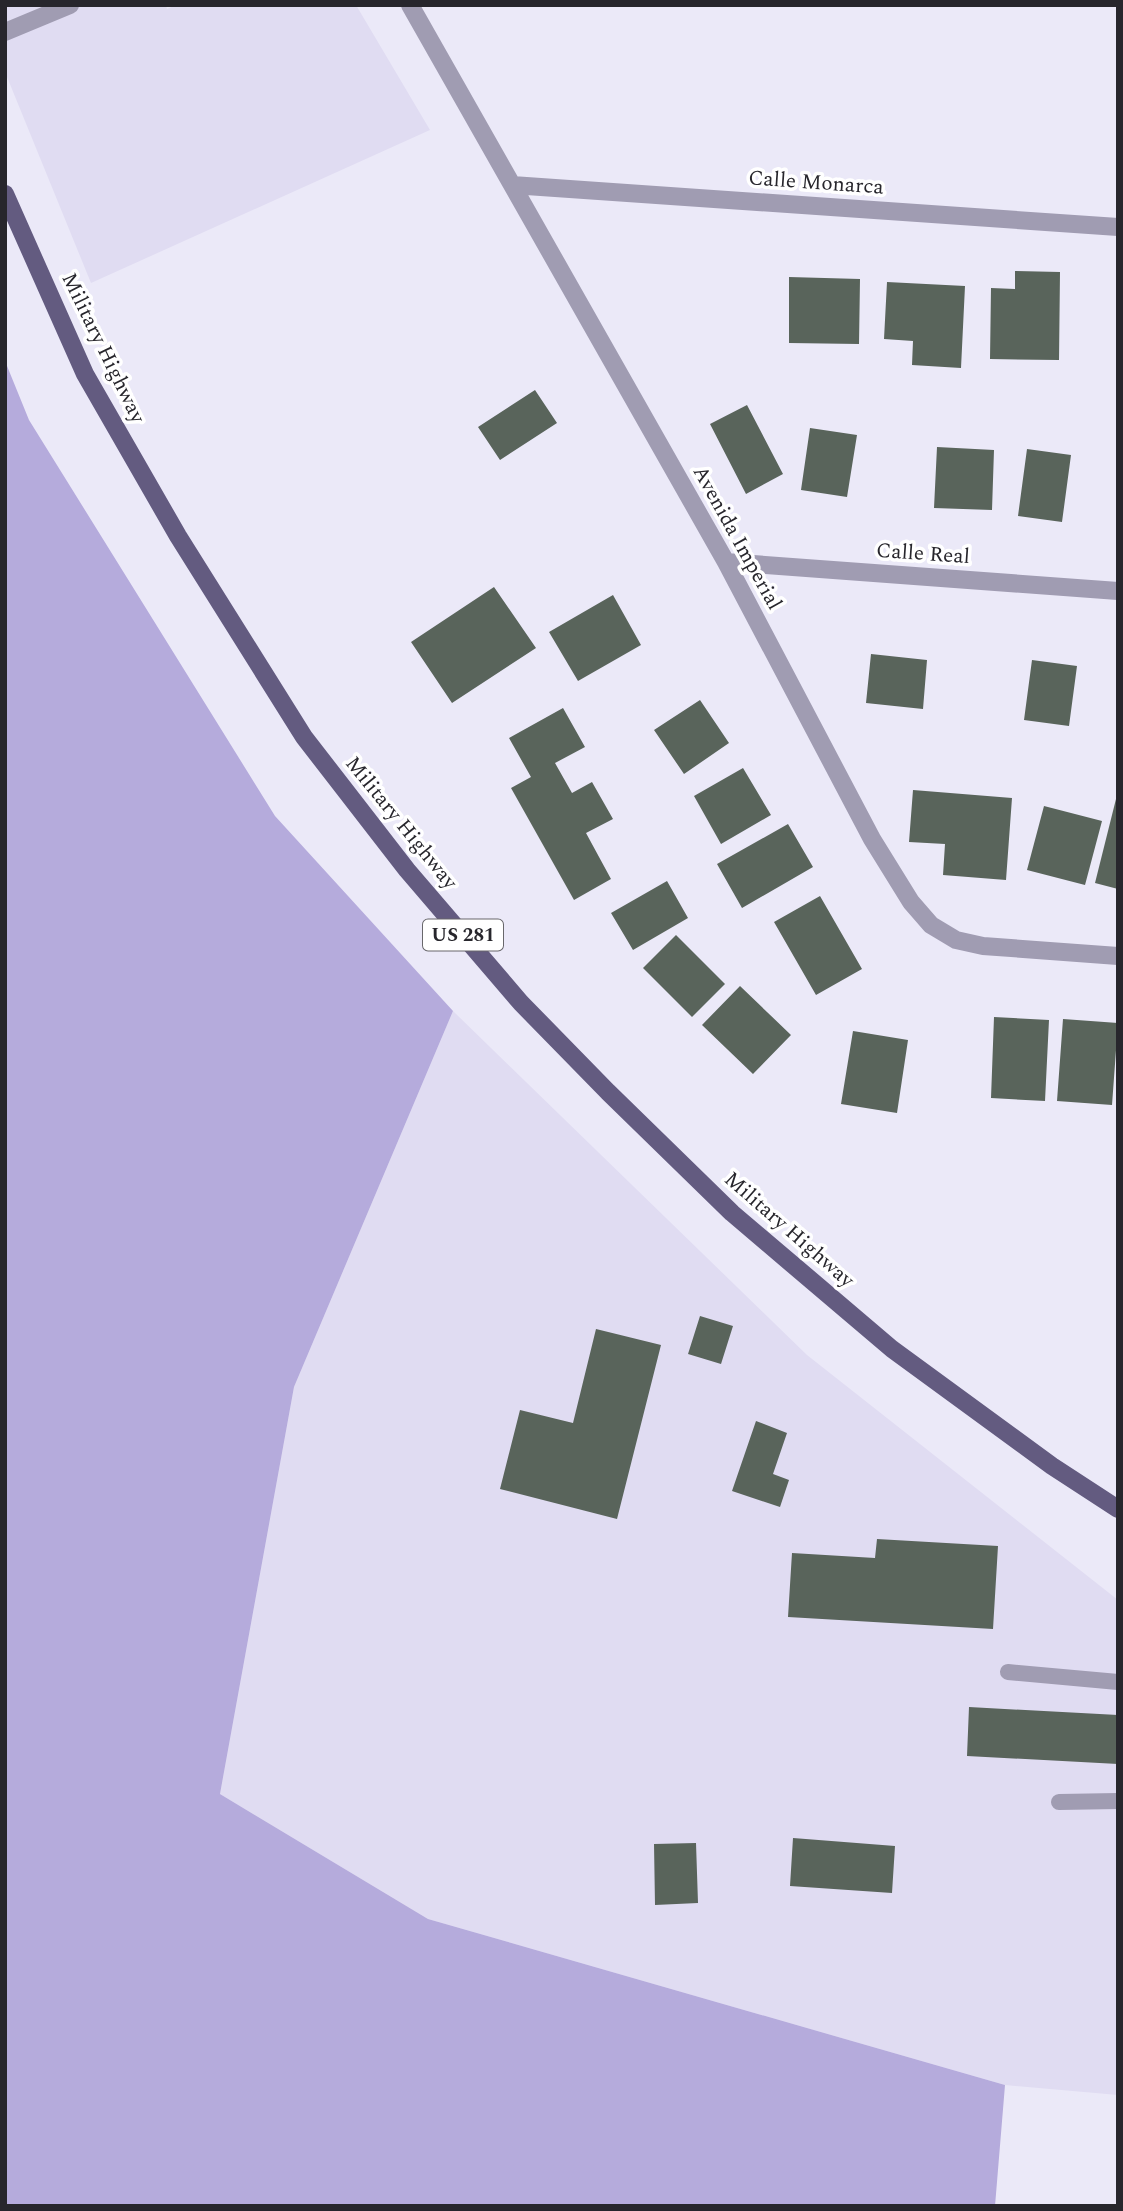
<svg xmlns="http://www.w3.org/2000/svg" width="1123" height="2211" viewBox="0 0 1123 2211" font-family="Spectral,serif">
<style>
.built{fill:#e0dcf2}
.forest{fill:#b5abdc}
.building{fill:#59645b}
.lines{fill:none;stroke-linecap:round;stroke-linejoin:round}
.service{stroke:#a09cb2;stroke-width:16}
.minor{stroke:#a09cb2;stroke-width:18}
.primary{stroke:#635b80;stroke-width:18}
.labels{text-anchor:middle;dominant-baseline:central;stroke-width:7;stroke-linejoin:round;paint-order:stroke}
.shield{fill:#fff;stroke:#68676b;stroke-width:2}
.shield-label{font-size:19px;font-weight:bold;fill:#27262c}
.street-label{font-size:21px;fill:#27262c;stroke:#fff}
</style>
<rect width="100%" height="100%" fill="#ebe9f8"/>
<path class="built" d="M5 5H166L167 9 176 5H356L430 130 91 283 5 72Z
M453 1011 807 1355 1118 1600V2095L1005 2085 428 1919 220 1794 294 1387Z"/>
<path class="forest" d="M5 361 29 420 275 816 453 1011 294 1387 220 1794 428 1919 1005 2085 995 2206H5Z"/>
<path class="building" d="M1015 271 1060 272 1059 360 990 359 991 288 1015 289Z
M789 277 860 279 859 344 789 343Z
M887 282 965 286 961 368 912 365 913 341 884 339Z
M535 390 557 423 500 460 478 427Z
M747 405 783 474 746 494 710 424Z
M810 428 857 435 847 497 801 490Z
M937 447 994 450 992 510 934 508Z
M1027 449 1071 455 1062 522 1018 516Z
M494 587 536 648 452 703 411 642Z
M613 595 641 645 578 681 549 632Z
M871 654 927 660 923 709 866 703Z
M1032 660 1077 666 1069 726 1024 720Z
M700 700 729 743 684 774 654 730Z
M563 708 585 747 555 763 572 793 592 782 613 819 586 833 611 879 574 900 511 788 531 777 509 738Z
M743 768 771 815 721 844 694 796Z
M913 790 1012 798 1006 880 943 875 945 844 909 842Z
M1117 795H1118V889L1095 883Z
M1044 806 1102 821 1085 885 1027 870Z
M788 824 813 867 742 908 717 864Z
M667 881 688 918 633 950 611 913Z
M820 896 862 969 816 995 774 922Z
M676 935 725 984 692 1017 643 968Z
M740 986 791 1035 753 1074 702 1025Z
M994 1017 1049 1020 1045 1101 991 1098Z
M1063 1019 1118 1023 1112 1105 1057 1101Z
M853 1031 908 1040 897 1113 841 1104Z
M700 1316 733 1326 721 1364 688 1354Z
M596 1329 661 1345 617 1519 500 1489 520 1410 573 1423Z
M756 1421 787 1433 773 1474 789 1480 780 1507 732 1491Z
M877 1539 998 1546 993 1629 788 1617 792 1553 875 1558Z
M969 1707 1118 1715V1764L967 1756Z
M793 1838 895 1846 892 1893 790 1886Z
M696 1843 698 1903 655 1905 654 1844Z"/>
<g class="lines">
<path class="service" d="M1008 1672 1118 1682
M1059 1802 1118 1801"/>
<path class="minor" d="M410 5 726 562 872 839 911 902 931 925 956 940 983 946 1118 956
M5 32 70 5
M512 185 1118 227
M726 562 1118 591"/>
<path class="primary" d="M5 194 85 374 178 536 304 737 407 870 521 1003 608 1092 732 1213 892 1349 1052 1466 1118 1509"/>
</g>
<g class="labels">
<rect class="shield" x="423" y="919.5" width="80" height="31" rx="5"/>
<g class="shield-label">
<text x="463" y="935">US 281</text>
</g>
<g class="street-label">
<text transform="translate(816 183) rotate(4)">Calle Monarca</text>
<text transform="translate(103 348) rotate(64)">Military Highway</text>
<text transform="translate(737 538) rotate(61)">Avenida Imperial</text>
<text transform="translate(923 554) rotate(4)">Calle Real</text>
<text transform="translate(401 823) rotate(51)">Military Highway</text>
<text transform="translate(789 1230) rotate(41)">Military Highway</text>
</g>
</g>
<rect width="1123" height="2211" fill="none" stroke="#27262c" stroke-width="14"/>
</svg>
